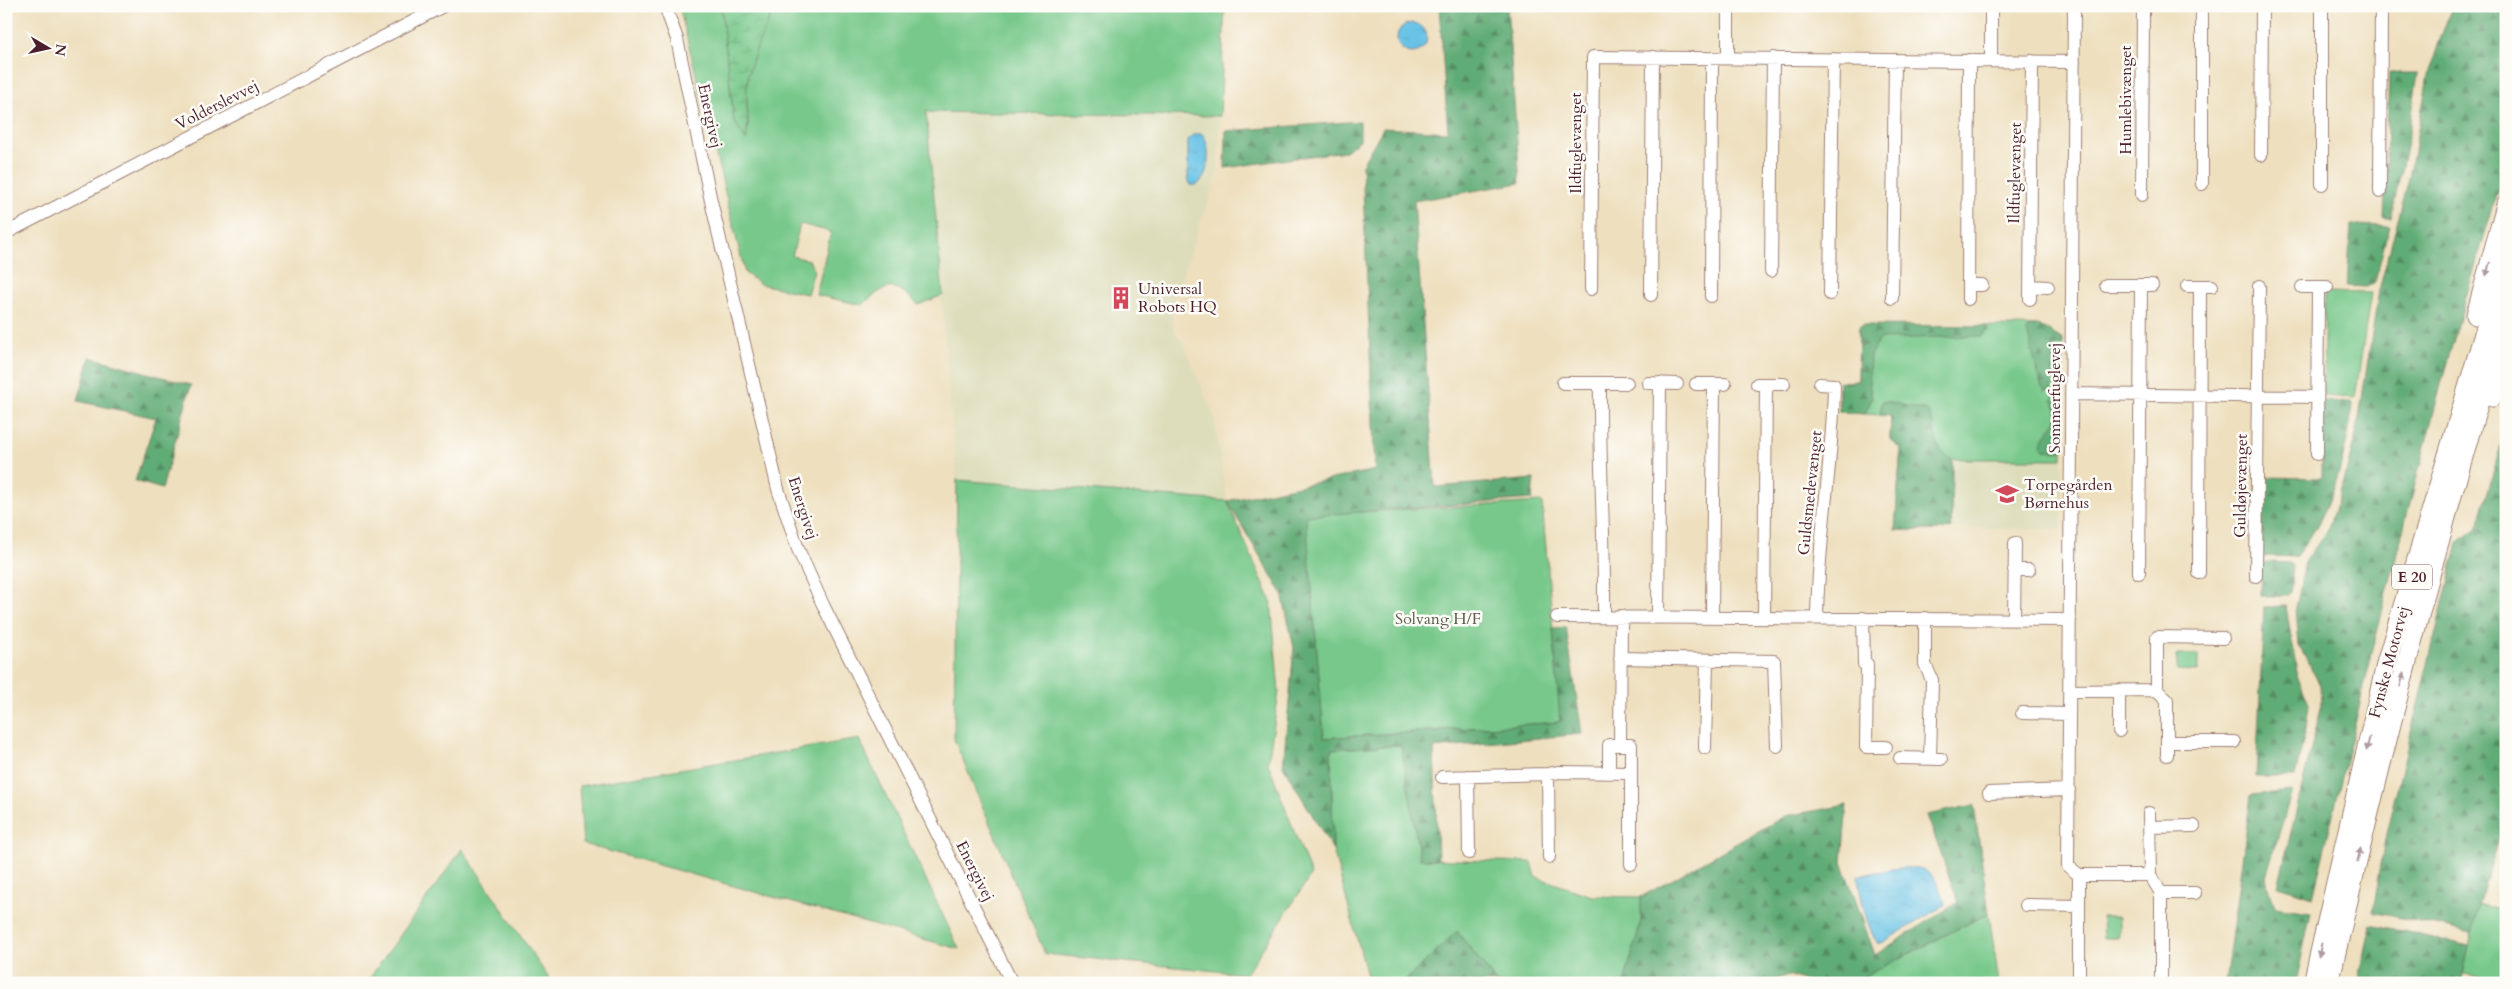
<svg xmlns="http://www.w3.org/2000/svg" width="2512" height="989" viewBox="0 0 2512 989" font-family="Cardo,serif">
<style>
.built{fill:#deddbb}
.green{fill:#77c88a;stroke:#60745a}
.forest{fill:url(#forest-firs);stroke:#566650}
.wetland{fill:url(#wetland-marsh);stroke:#60745a}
.water{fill:url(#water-ripples);stroke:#597188}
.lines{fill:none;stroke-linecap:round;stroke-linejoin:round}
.minor-casing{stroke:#9c7f74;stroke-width:14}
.highway-casing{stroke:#9c7f74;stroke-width:21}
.minor{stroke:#fff;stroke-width:12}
.highway{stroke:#fff;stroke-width:19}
.oneway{fill:#ae9aa0}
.labels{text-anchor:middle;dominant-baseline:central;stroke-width:5;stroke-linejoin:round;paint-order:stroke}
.shield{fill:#fdfcf7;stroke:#806168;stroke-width:1}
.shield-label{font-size:15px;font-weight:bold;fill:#4a1f2b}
.street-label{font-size:16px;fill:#4a1f2b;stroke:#fdfcf7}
.poi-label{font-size:16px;fill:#4a1f2b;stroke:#fdfcf7;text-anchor:start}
.park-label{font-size:16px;fill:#5a5a4c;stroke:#fdfcf7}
</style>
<defs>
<pattern id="forest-firs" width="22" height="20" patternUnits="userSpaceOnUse" patternTransform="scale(1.25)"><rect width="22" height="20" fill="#61ac76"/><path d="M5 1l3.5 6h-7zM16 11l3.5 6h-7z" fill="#528b61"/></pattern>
<pattern id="wetland-marsh" width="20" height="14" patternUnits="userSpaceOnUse" patternTransform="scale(1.25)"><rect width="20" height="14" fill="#77c88a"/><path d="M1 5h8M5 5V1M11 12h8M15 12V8" fill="none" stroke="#68ab77"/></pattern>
<pattern id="water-ripples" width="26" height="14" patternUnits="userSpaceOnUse" patternTransform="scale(1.25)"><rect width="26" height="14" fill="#68c3e6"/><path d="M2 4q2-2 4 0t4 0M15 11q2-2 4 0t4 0" fill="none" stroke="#5ca7c5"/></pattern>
</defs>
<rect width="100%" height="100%" fill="#fdfcf7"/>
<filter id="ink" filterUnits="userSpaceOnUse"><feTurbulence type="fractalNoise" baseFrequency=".02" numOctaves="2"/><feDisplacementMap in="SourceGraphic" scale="10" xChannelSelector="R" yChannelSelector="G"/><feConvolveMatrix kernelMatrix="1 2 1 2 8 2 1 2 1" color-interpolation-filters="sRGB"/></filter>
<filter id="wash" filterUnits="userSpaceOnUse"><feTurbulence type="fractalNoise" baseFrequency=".0096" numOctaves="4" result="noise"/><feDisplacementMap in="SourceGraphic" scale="20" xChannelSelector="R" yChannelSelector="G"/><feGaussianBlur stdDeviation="1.12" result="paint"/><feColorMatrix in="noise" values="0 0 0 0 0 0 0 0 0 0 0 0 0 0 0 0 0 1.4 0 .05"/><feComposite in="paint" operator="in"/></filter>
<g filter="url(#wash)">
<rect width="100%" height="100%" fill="#eedfbe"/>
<path class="built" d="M925 112 1220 116 1218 173 1171 307 1174 331 1183 342 1214 417 1227 501 957 480Z
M1952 459H2062V529L1951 528Z"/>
<path class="green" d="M679 6H721L734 120 746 140C751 121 745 102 747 83 750 56 765 30 775 6H1225L1220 116 926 112 943 295 918 305C894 280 887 284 862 305L816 295 831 232 800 224 792 256 809 260 814 271 807 294 760 284 745 273Z
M2325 292 2371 293 2355 398 2323 396Z
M2040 326 2063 340 2062 459H1952L1951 528 1944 530H1895L1901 447 1896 446 1890 439 1891 416 1839 412V382L1858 381 1859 327Z
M957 480 1227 501 1271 601 1279 692 1268 763 1311 875 1246 974 1045 954 954 739Z
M1542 502 1561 722 1324 738 1305 515Z
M2177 655H2198V671L2177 670Z
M859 739 959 949 583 844 579 786Z
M1402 745 1420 859 1532 862 1536 877 1592 896 1641 897V921L1624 983H1497L1457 932 1403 983H1369L1333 850 1331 749Z
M462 849 552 983H366Z
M2478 905 2506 909V980L2463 974Z
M1989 913 1999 983H1851Z
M2102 917H2119V938H2103Z"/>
<path class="forest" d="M1439 6H1507L1520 183 1414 201 1435 487 1534 479 1532 499 1306 516 1324 738 1560 722 1553 628 1566 627 1582 734 1434 748 1438 859H1420L1401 745 1331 749 1333 850 1283 766 1294 648 1282 593 1227 501 1375 470 1362 165 1383 128 1448 132Z
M2452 6H2506V162L2444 373 2385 600 2313 897 2278 886 2321 708 2320 685 2299 646 2296 607 2305 562 2328 529 2345 477 2357 430 2379 290 2408 183 2429 71Z
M2389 73H2418L2409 133 2391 218H2384Z
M1360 121V140L1345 151 1225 168 1226 131Z
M2351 225 2389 226 2375 282 2367 287 2347 286Z
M1862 325 1987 326 1988 330 1981 336 1880 339 1870 355 1869 382 1872 398 1865 414 1839 412V382L1858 381 1859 327Z
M2030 326H2040L2063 340 2062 344 2052 348 2055 365 2051 390 2045 391 2041 386 2027 331Z
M90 357 191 385 162 489 135 481 156 418 78 401Z
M2055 394 2062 395V451L2044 450 2042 447C2043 425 2068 425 2052 399Z
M1886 401 1927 411C1939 427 1930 450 1952 459L1951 528 1944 530H1895L1901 447 1896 446 1890 439 1891 416 1880 415 1882 402Z
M2322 401 2351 402 2353 405C2345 459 2332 514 2295 557L2265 556 2261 553 2262 477 2321 478Z
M2506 426V818L2478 905 2472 933 2373 912 2386 833 2458 542 2478 527Z
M2266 562 2290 563 2293 566 2290 593 2286 596H2260L2261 565Z
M2286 606 2298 678 2309 704 2306 729 2295 777H2256L2264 607Z
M2292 791 2266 877 2270 895 2275 907 2311 912 2296 983H2225L2251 795Z
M1847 805 1842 862 1875 955 1958 902 1927 815 1974 805 1989 913 1851 983H1811L1788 975 1769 983H1624L1641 921V897L1785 816Z
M2371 924 2469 946 2461 983H2358Z
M1457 931 1497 983H1403Z"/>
<path class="wetland" d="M721 6H775C765 30 750 57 747 83 745 103 750 120 746 141L734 120Z"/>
<path class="water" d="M1397 38a15 15 0 1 1 30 0a15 15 0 1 1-30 0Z
M1195 134H1202C1213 144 1209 189 1191 185L1188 179V140Z
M1898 868C1905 868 1916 867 1922 869 1936 875 1943 892 1945 905L1878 945C1867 927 1860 897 1858 876Z"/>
</g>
<g filter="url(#ink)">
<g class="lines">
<defs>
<path id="minor" d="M665 6 677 39 711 201 778 489 798 549 824 607 1012 983
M2074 6 2068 866 2079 875V983
M1728 58V6
M1991 61V6
M2261 155 2262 6
M2202 184V6
M2322 184V6
M2380 192 2381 6
M2142 195 2143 6
M6 233 443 6
M1771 271 1773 58
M1968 285H1982
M2106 285H2152
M2030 286 2048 287
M2187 286H2212
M2302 287H2327
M1591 289 1593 57 2074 62
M1830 294 1833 59
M1651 295 1653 57
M1711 296 1712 58
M1892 298 1895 60
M1968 299 1969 60
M2030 299 2032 61
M1563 383H1627
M1600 383C1599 461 1605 538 1604 616
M1648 383 1677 384
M1696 384H1725
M1757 384H1784
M2071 394 2317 397
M2317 454 2318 287
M2014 570H2029
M2139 573 2141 285
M2199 573 2200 286
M2256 576 2259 286
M1658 616 1660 383
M1557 617 2070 620
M1712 617 1714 384
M1764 617 1766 384
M1817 617C1818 539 1833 463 1834 385L1820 384
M1863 618 1864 664H1867L1866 747H1886
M1925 618V664L1932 680 1930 759
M2014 619 2015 543
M1620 658 1774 661 1777 746
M2119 690V731
M2069 691 2157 690
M2022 713 2069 714
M2167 742H2234
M1620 745 1621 616
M1705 748 1707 660
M2167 755V700L2157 690V637L2223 638
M1900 758 1941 759
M1609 773V745H1631V864
M1548 774 1549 857
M1468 776 1469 853
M1442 777 1548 774 1559 772 1631 773
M1989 793 2069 790
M2149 813 2150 875 2161 893V983
M2150 827 2194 826
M2079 875H2150
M2161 893H2195
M2026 905 2079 906"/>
<path id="highway" d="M2476 315 2506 205
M2492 397 2506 359
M2313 983 2387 660 2506 260
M2329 983C2380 757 2438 533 2506 312"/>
</defs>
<use href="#minor" class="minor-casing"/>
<use href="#highway" class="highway-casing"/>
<use href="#minor" class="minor"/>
<use href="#highway" class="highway"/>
</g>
<defs><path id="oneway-solid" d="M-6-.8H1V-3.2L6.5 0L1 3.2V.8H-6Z" transform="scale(1.25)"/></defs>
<g class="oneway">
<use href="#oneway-solid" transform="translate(2488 269) rotate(105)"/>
<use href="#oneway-solid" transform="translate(2402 680) rotate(-76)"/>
<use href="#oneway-solid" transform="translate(2368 744) rotate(103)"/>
<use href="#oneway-solid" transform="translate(2359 855) rotate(-76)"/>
<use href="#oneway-solid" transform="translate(2320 950) rotate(103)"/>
</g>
</g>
<defs>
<symbol id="building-bare" viewBox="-9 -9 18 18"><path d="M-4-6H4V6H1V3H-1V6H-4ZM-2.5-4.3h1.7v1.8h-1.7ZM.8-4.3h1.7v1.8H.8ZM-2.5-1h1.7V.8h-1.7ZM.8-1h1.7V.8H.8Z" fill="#d1495b" stroke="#fdfcf7" stroke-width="2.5" paint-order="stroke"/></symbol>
<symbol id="school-bare" viewBox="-9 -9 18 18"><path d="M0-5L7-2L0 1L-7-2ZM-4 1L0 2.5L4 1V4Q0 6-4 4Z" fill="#d1495b" stroke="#fdfcf7" stroke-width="2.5" paint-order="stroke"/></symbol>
</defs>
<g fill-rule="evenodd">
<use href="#building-bare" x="1105" y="282" width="32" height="32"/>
<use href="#school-bare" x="1991" y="478" width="32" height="32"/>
</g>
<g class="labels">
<rect class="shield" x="2392" y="564.5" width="40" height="25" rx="4"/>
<g class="shield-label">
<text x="2412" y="577">E 20</text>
</g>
<g class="street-label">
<text transform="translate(2126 100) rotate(-90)">Humlebivænget</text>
<text transform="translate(217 105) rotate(-27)">Volderslevvej</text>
<text transform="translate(710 116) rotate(78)">Energivej</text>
<text transform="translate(1576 143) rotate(-90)">Ildfuglevænget</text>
<text transform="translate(2015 173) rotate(-89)">Ildfuglevænget</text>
<text transform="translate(2055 398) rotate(-90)">Sommerfuglevej</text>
<text transform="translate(2241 486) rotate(-89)">Guldøjevænget</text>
<text transform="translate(1810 493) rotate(-84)">Guldsmedevænget</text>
<text transform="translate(803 508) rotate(72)">Energivej</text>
<text transform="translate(2389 662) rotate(-75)">Fynske Motorvej</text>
<text transform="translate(975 871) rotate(63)">Energivej</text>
</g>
<g class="poi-label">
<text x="1138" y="289">Universal<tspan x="1138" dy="18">Robots HQ</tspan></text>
<text x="2024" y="485">Torpegården<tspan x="2024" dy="18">Børnehus</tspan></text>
</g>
<g class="park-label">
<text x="1438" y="619">Solvang H/F</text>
</g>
</g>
<rect width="2512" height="989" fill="none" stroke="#fdfcf7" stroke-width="25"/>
<g transform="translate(48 48) rotate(99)" stroke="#fdfcf7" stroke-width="4" paint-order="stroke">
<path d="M0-4L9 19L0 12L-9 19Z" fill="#4a1f2b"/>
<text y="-8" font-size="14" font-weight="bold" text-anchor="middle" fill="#4a1f2b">N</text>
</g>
</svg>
